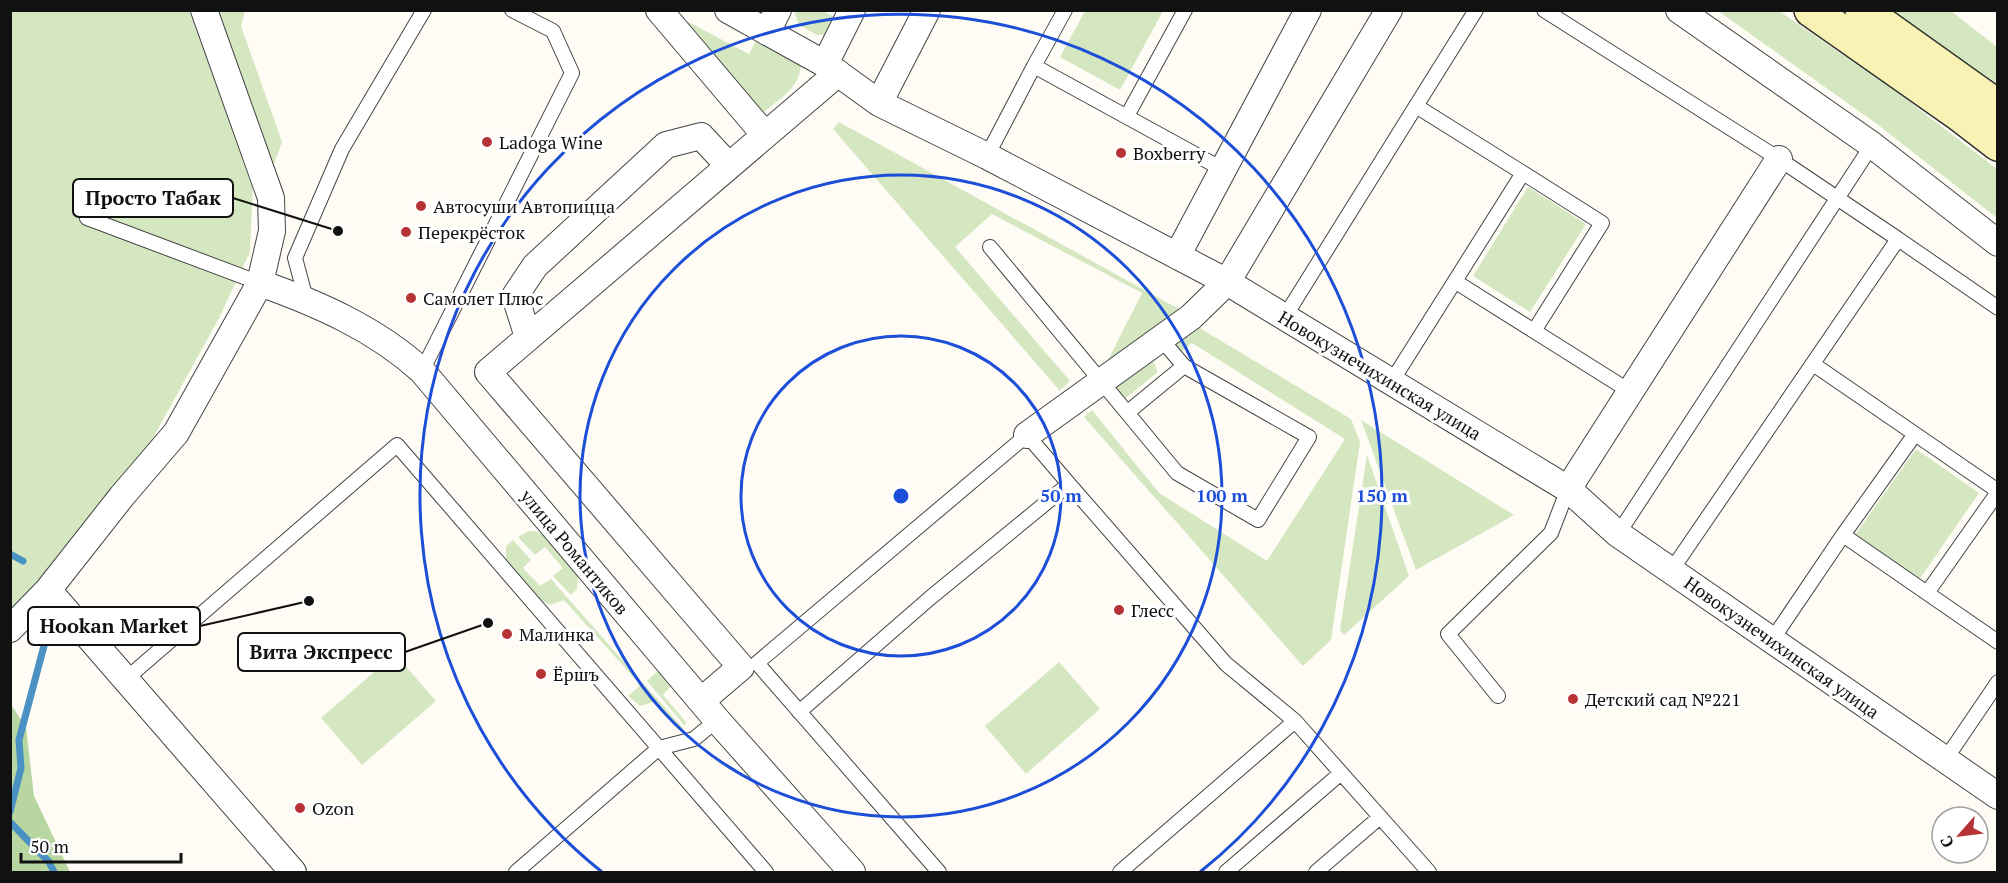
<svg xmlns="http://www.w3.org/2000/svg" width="2008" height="883" viewBox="0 0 2008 883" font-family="'PT Serif',serif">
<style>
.green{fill:#d4e7c0}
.forest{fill:#b8d7a0}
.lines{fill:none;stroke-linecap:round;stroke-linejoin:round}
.stream{stroke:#4a92c4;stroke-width:7}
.lane-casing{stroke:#444;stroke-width:16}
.street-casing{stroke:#444;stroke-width:28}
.secondary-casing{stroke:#333;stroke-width:36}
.lane{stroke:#fff;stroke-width:14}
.street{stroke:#fff;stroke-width:26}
.secondary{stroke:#f9f2b5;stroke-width:33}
.ring{fill:none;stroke:#1d4ed8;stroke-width:3}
.poi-dot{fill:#b73237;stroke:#fff;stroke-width:2}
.labels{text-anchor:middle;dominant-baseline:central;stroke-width:6;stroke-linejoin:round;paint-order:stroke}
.poi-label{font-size:18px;fill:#111;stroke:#fff;text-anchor:start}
.street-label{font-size:18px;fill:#111;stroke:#fff}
.centre{fill:#1d4ed8;stroke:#fff;stroke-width:3}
.ring-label{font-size:18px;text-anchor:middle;font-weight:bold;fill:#1d4ed8;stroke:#fff;stroke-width:6;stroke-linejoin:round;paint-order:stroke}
.leader{fill:none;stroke:#111;stroke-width:2}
.callout-dot{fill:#111;stroke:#fff;stroke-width:2}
.callout{fill:#fff;stroke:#111;stroke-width:2}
.callout-label{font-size:20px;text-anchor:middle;font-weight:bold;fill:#111}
</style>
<rect width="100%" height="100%" fill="#fefcf5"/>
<path class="green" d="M11 11H189L253 185 250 252 218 320 144 454 81 534 11 613Z
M213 11H245L241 26 282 142 274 164 216 23Z
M794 11H825V12L838 19 831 34 817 35 799 25Z
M1085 11H1163L1120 90 1060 57Z
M1718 11H1779L1898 93 1997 169V218L1877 124Z
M1886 11H1951L1997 47V92Z
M673 14 749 54 757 39 800 60C804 84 781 98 764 112Z
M839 122 1179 309 1107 362 1142 293 992 214 955 247 1070 381 1060 391 833 129Z
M1528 187 1586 224 1530 312 1473 276Z
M1198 327 1351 419 1360 442 1331 640 1303 666 1084 417 1092 410 1159 493 1267 561 1345 439 1192 343 1181 352 1175 346Z
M1153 361 1158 372 1122 401 1112 390Z
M1361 420 1514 515 1416 570Z
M1916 449 1979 493 1919 580 1855 535Z
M1367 455 1409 576 1344 635 1340 630Z
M529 531H536L543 535 578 575 577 589 571 595 553 576 563 568 545 547 535 555 518 537Z
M513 540 531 560 523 568 540 586 551 579 639 679 636 680 564 600 550 605 542 601 506 560V546Z
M395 654 436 701 362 765 321 718Z
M1059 662 1100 709 1026 774 985 726Z
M661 668 669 677 670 687 663 695 686 722 685 726 647 681Z
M643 683 683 728 678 729 653 702 640 706 628 696Z"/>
<path class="forest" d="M10 703 26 727 34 796 70 872H11Z"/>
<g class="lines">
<path class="stream" d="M10 554 23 561
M10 812 21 768 19 740 45 642
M10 822 49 862 54 872"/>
<defs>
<path id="lane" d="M1544 10 1779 159 1898 239 1671 571
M1034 66 1065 10
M1416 106 1476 10
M1127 116 1185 10
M987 156 1034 66 1222 169
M87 218 260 283
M1898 239 1998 308
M990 247 1177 473 1258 520 1309 437 1184 366 1161 339
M1456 282 1534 331 1602 223 1523 173
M306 299 295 258 342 149 424 10
M1284 318 1416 106 1523 173 1392 381
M1534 331 1631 392
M1813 364 1998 491
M422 371 572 73 553 31 512 10
M1128 412 1184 366
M1998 492 1927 593 1998 642
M1618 534 1872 145
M1843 535 1915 434
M1772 640 1843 535 1927 593
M126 679 397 445 766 872
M1498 696 1448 634 1551 533 1568 489
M799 712 930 598 1069 484 1226 664 1295 721 1429 872
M1945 760 1998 682
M516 872 659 748 694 739 717 720
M939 872 757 663 1027 435 1069 484
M1120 872 1295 721
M1226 872 1341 773
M1316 872 1380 817"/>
<path id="street" d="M659 10 765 135
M728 10 825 64 879 103 987 156 1227 282 1568 489 1618 534 1998 796
M1679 10 1872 145 1998 243
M767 32 778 10
M825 64 852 10
M879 103 927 10
M1177 256 1308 10
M260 283C319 304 376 329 422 371L717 720 852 872
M528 337 515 296 535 266 666 145 701 136 729 166
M1027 435 1191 317 1227 282 1389 10
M1568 489 1779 159
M48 590 293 872
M10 629 48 590 122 496 176 433 260 283 272 231 271 198 204 10
M701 701 741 667 488 372 838 73"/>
<path id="secondary" d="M1811 10 1959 114 1998 144
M1862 10 1998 107"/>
</defs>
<use href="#lane" class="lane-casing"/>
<use href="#street" class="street-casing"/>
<use href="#secondary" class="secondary-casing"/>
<use href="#lane" class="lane"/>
<use href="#street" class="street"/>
<use href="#secondary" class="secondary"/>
</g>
<g class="ring">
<circle cx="901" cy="496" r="160"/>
<circle cx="901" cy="496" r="321"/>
<path d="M602 872A481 481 0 1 1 1200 872"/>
</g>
<g class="poi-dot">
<circle cx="487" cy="142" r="6"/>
<circle cx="1121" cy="153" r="6"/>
<circle cx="421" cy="206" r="6"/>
<circle cx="406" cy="232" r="6"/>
<circle cx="411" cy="298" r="6"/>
<circle cx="1119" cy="610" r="6"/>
<circle cx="507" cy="634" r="6"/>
<circle cx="541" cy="674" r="6"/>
<circle cx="1573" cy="699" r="6"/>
<circle cx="300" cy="808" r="6"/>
</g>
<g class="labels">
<g class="poi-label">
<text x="499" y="142">Ladoga Wine</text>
<text x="1133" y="153">Boxberry</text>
<text x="433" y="206">Автосуши Автопицца</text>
<text x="418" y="232">Перекрёсток</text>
<text x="423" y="298">Самолет Плюс</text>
<text x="1131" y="610">Глесс</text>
<text x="519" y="634">Малинка</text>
<text x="553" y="674">Ёршъ</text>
<text x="1585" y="699">Детский сад №221</text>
<text x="312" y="808">Ozon</text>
</g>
<g class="street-label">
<text transform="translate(1380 375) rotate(31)">Новокузнечихинская улица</text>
<text transform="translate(575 552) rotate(50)">улица Романтиков</text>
<text transform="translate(1782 647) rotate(35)">Новокузнечихинская улица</text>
</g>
</g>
<circle cx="901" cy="496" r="9" class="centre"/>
<g class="ring-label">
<text x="1061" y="502">50 m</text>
<text x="1222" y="502">100 m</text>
<text x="1382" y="502">150 m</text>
</g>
<path class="leader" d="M338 231L233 198M309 601L200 626M488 623L405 652"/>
<g class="callout-dot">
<circle cx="338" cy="231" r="6"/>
<circle cx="309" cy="601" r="6"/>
<circle cx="488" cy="623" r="6"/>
</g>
<g class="callout">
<rect x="73" y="179" width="160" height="38" rx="6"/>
<rect x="28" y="607" width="172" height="38" rx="6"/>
<rect x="238" y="633" width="167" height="38" rx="6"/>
</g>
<g class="callout-label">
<text x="153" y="205">Просто Табак</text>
<text x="114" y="633">Hookan Market</text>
<text x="321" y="659">Вита Экспресс</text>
</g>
<rect width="2008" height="883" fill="none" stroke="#111111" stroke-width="24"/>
<g transform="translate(1960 835) rotate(242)"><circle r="28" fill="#ffffff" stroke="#a0a0a0" stroke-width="1.5"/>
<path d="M0-4.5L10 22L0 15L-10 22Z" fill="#b73237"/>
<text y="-9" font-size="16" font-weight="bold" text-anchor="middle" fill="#111111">С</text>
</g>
<path d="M21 853v9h160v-9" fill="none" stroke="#111111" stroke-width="3"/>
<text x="30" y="853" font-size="18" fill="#111111" stroke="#ffffff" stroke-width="4.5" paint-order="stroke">50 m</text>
</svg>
